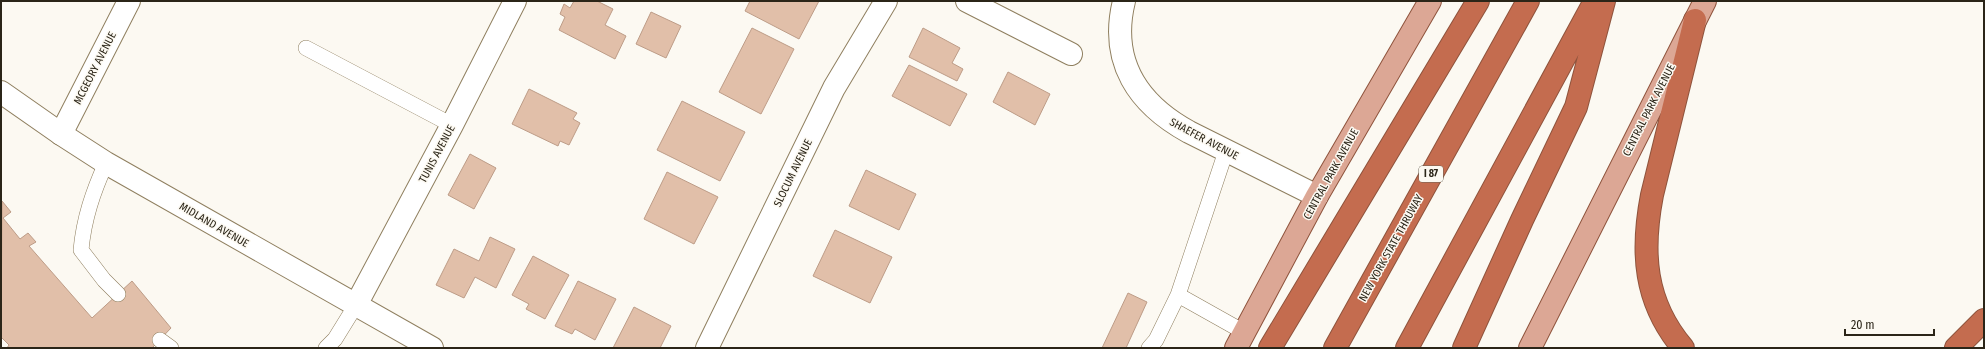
<svg xmlns="http://www.w3.org/2000/svg" width="1985" height="349" viewBox="0 0 1985 349" font-family="'Fira Sans Condensed',sans-serif">
<style>
.building{fill:#e1bfa9;stroke:#bd9c87}
.lines{fill:none;stroke-linecap:round;stroke-linejoin:round}
.service-casing{stroke:#8f7f5f;stroke-width:16}
.minor-casing{stroke:#8f7f5f;stroke-width:24}
.tertiary-casing{stroke:#8f7f5f;stroke-width:24}
.primary-casing{stroke:#8e533c;stroke-width:24}
.motorway-casing{stroke:#8e533c;stroke-width:24}
.service{stroke:#fff;stroke-width:15}
.minor{stroke:#fff;stroke-width:22}
.tertiary{stroke:#fff;stroke-width:22}
.primary{stroke:#dca795;stroke-width:22}
.motorway{stroke:#c46c4f;stroke-width:22}
.labels{text-anchor:middle;dominant-baseline:central;stroke-width:3;stroke-linejoin:round;paint-order:stroke}
.shield{fill:#fcf9f2;stroke:#6a6559;stroke-width:1}
.shield-label{font-size:10px;font-weight:bold;fill:#2b2518}
.street-label{font-size:11px;fill:#2b2518;stroke:#fcf9f2}
</style>
<rect width="100%" height="100%" fill="#fcf9f2"/>
<path class="building" d="M574 1H597L613 9 605 25 626 36 615 59 559 30 565 17 560 14 564 4 570 8Z
M750 1H819L799 39 745 11Z
M651 12 681 26 666 58 636 44Z
M752 28 794 49 761 114 719 92Z
M923 28 960 48 952 63 963 69 957 81 909 57Z
M909 65 967 94 950 126 892 96Z
M1008 72 1050 94 1035 125 993 102Z
M529 89 577 113 573 119 580 123 569 145 560 141 558 146 512 124Z
M682 101 745 132 720 181 657 150Z
M470 154 496 168 474 209 448 195Z
M866 170 916 194 899 230 849 206Z
M667 172 718 197 694 244 644 219Z
M2 201 11 212 3 218 20 239 28 233 36 242 29 246 92 318 132 281 171 328 152 348H7L9 345 1 337Z
M835 230 892 257 870 303 813 276Z
M490 237 515 249 496 288 475 277 464 298 436 285 454 249 479 261Z
M533 256 569 275 545 319 526 309 529 304 512 295Z
M578 281 616 299 595 340 575 329 572 334 555 326Z
M1128 293 1147 302 1126 348H1102Z
M634 307 671 326 660 348H613Z"/>
<g class="lines">
<defs>
<path id="service" d="M306 48 452 125
M1226 151 1178 295 1244 332
M106 163C93 192 84 218 81 250L104 280 118 294
M160 340 171 348
M326 348 335 339 356 305
M1149 348 1156 340 1178 295"/>
<path id="minor" d="M967 1 1071 54
M1124 1C1109 62 1138 104 1189 132L1317 196
M61 134 129 1
M356 305 452 125 515 1
M707 348 834 88 886 1"/>
<path id="tertiary" d="M1 92 61 134 106 163 432 348"/>
<path id="primary" d="M1236 348 1317 196 1430 1
M1530 348 1705 1"/>
<path id="motorway" d="M1270 348 1478 1
M1335 348 1528 1
M1407 348 1595 1
M1464 348 1522 220 1576 107 1604 1
M1683 348C1644 302 1641 252 1652 195L1695 20
M1956 348 1984 320"/>
</defs>
<use href="#service" class="service-casing"/>
<use href="#minor" class="minor-casing"/>
<use href="#tertiary" class="tertiary-casing"/>
<use href="#primary" class="primary-casing"/>
<use href="#motorway" class="motorway-casing"/>
<use href="#service" class="service"/>
<use href="#minor" class="minor"/>
<use href="#tertiary" class="tertiary"/>
<use href="#primary" class="primary"/>
<use href="#motorway" class="motorway"/>
</g>
<g class="labels">
<rect class="shield" x="1419" y="166" width="24" height="16" rx="3"/>
<g class="shield-label">
<text x="1431" y="174">I 87</text>
</g>
<g class="street-label">
<text transform="translate(95 68) rotate(-63)">MCGEORY AVENUE</text>
<text transform="translate(1649 110) rotate(-63)">CENTRAL PARK AVENUE</text>
<text transform="translate(1204 139) rotate(28)">SHAEFER AVENUE</text>
<text transform="translate(437 154) rotate(-62)">TUNIS AVENUE</text>
<text transform="translate(793 173) rotate(-64)">SLOCUM AVENUE</text>
<text transform="translate(1331 174) rotate(-61)">CENTRAL PARK AVENUE</text>
<text transform="translate(214 225) rotate(30)">MIDLAND AVENUE</text>
<text transform="translate(1391 248) rotate(-61)">NEW YORK STATE THRUWAY</text>
</g>
</g>
<rect width="1985" height="349" fill="none" stroke="#2b2518" stroke-width="4"/>
<path d="M1845 329v6h89v-6" fill="none" stroke="#2b2518" stroke-width="2"/>
<text x="1851" y="329" font-size="12" fill="#2b2518" stroke="#fcf9f2" stroke-width="3" paint-order="stroke">20 m</text>
</svg>
